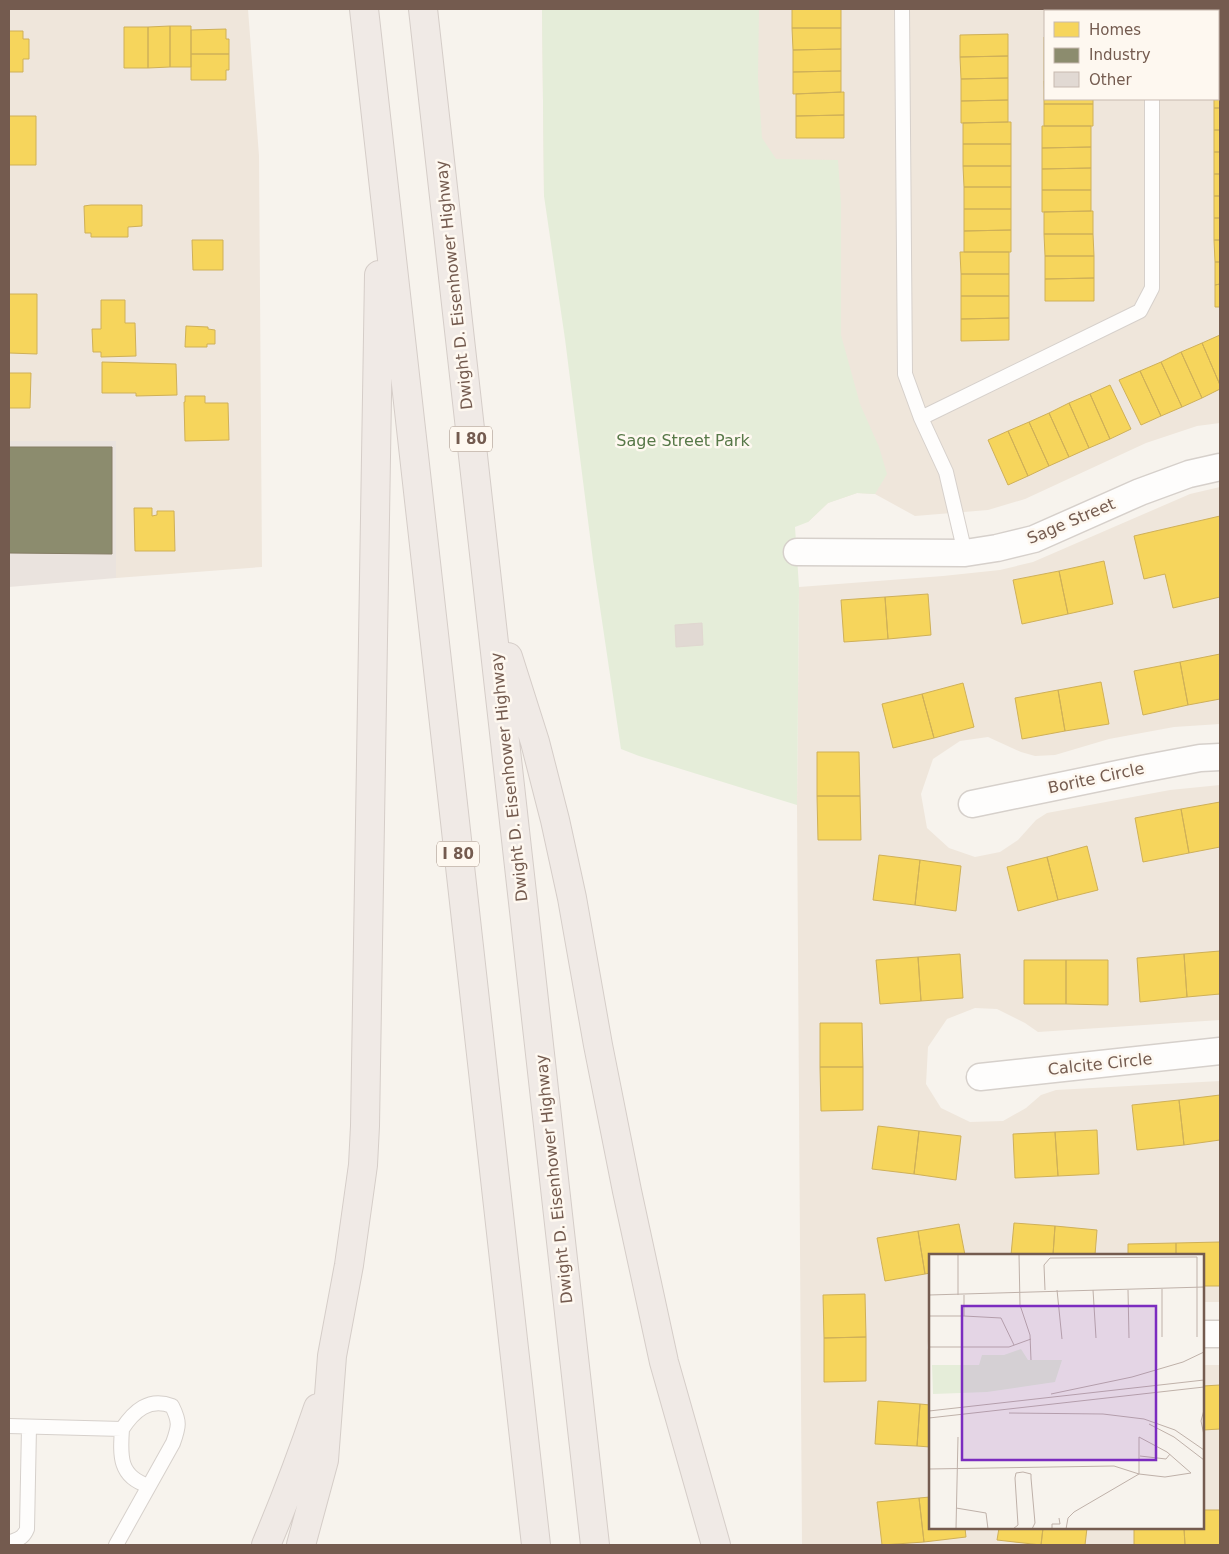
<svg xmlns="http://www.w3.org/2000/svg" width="1229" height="1554" viewBox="0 0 1229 1554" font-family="'DejaVu Sans',sans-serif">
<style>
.residential{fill:#efe6db;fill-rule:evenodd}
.industrial{fill:#eae3de}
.green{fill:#e5edd9}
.homes{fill:#f6d55c;stroke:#cfb058}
.industry{fill:#8c8c6e;stroke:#857d65}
.building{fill:#e1d9d3;stroke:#e0d7d0}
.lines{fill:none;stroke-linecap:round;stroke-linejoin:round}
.service-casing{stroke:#d6d0cb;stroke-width:16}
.minor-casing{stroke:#d6d0cb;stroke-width:29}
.motorway-casing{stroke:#d5cdc8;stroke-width:30}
.service{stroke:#fefdfc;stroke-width:14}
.minor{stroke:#fefdfc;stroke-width:26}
.motorway{stroke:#f0eae6;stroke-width:28}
.labels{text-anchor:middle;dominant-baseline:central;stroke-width:5;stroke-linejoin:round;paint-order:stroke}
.shield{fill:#fef8f0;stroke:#9d8a7f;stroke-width:1}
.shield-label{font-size:15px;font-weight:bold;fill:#745b4f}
.street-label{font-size:16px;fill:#745b4f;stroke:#fef8f0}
.park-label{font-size:16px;fill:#577848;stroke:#fef8f0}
.inset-road{fill:none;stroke:#bfb1a9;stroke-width:1}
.view{fill:#7b2cbf;fill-opacity:0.15;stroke:#7b2cbf;stroke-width:2.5}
.inset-edge{fill:none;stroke:#745b4f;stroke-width:2.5}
</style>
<rect width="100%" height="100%" fill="#f7f3ed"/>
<path class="residential" d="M9 9H248L259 156 262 567 116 578V441H9Z
M542 9H1220V423L1197 426 1146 443 1025 499 988 510 915 516 875 494 857 493 828 503 808 522 544 196ZM1045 11H1218V99H1045Z
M1220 487V724L1174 727 1109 739 1055 755 1035 756 1021 752 988 737 960 741 933 759 921 794 927 828 949 848 975 857 1000 852 1018 840 1036 820 1047 813 1170 790 1220 785V1020L1038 1032 1025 1023 997 1009 975 1008 947 1019 928 1047 926 1084 941 1108 970 1122 1003 1121 1026 1108 1041 1095 1056 1090 1220 1081V1302H1203V1255H930V1326L927 1348 930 1355V1528H1203V1365H1220V1545H802L797 805 799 587 943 576 1000 570 1033 562 1190 494Z"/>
<path class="industrial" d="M9 441H116V578L9 587Z"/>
<path class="green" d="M542 9H759L758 78 762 138 776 159 838 160 841 203V335L860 404 879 447 887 474 875 494 857 493 828 503 808 522 795 527 799 587 797 805 639 756 621 749 593 560 565 339 544 196Z"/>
<path class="homes" d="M792 9H841V28H792Z
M170 26H191V67H170Z
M170 26V67L148 68V27Z
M124 27H148V68H124Z
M792 28H841V49L793 50Z
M226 29V39H229V54H191V30Z
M9 31H23V39H29V59H23V72H9Z
M1008 34V56L960 57V35Z
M1044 37H1045V59H1044Z
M1218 42H1220V64H1218Z
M841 49V71L793 72V50Z
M191 54H229V70H226V80H191Z
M1008 56V78L961 79 960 57Z
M1044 59H1045V81H1044Z
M1218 64H1220V86H1218Z
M841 71V92L793 94V72Z
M1008 78V100L961 101V79Z
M1044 81 1045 99H1093V104H1044Z
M1218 86H1220V108H1214V99H1218Z
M844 92V115L796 116V94Z
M1008 100V122L961 123V101Z
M1044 104H1093V126H1044Z
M1214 108H1220V130H1214Z
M844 115V138H796V116Z
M9 116H36V165H9Z
M1008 122H1011V144H963V123Z
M1042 126H1091V147L1042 148Z
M1214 130H1220V152H1214Z
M963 144H1011V166H963Z
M1091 147V168L1042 169V148Z
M1214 152H1220V174H1214Z
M963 166H1011V187H964Z
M1091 168V190H1042V169Z
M1214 174H1220V196H1214Z
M964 187H1011V209H964Z
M1042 190H1091V211L1042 212Z
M1214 196H1220V218H1214Z
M91 205H142V226L128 227V237H91V233H85L84 206Z
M964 209H1011V230L964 231Z
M1093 211V234H1044V212Z
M1214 218H1220V240H1214Z
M1011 230V252H964V231Z
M1044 234H1093L1094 256H1045Z
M192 240H223V270H193Z
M1214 240H1220V262H1215Z
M960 252H1009V274H961Z
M1045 256H1094V278L1045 279Z
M1215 262H1220V284L1215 285Z
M961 274H1009V296H961Z
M1094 278V301H1045V279Z
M1220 284V307H1215V285Z
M9 294H37V354L9 353Z
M961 296H1009V318L961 319Z
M101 300H125V323H135L136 356 101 357V352H93L92 329H101Z
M1009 318V340L961 341V319Z
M186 326 208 327V329L215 330V344H207V347H185Z
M1220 335V385L1202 343Z
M1202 343 1220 385V389L1202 398 1181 352Z
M1181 352 1202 398 1182 407 1161 362Z
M102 362 176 364 177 395 136 396V393H102Z
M1161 362 1182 407 1161 416 1140 371Z
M1140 371 1161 416 1141 425 1119 380Z
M9 373H31L30 408H9Z
M1110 385 1131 429 1110 439 1090 394Z
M1090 394 1110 439 1089 448 1069 403Z
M185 396H205V403H228L229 440 185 441 184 402H185Z
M1069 403 1089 448 1069 457 1049 413Z
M1049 413 1069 457 1049 466 1029 422Z
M1029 422 1049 466 1028 476 1008 431Z
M1008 431 1028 476 1008 485 988 440Z
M134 508H152V516L157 515V511H174L175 551H135Z
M1220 516V597L1173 608 1165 574 1144 579 1134 536Z
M1104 561 1113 604 1068 614 1059 571Z
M1059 571 1068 614 1022 624 1013 580Z
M928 594 931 635 888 639 885 597Z
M885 597 888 639 844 642 841 600Z
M1220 654V699L1188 705 1180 662Z
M1180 662 1188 705 1143 715 1134 671Z
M1101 682 1109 724 1065 731 1058 690Z
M963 683 974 727 934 738 922 694Z
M1058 690 1065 731 1022 739 1015 698Z
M922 694 934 738 893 748 882 704Z
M817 752H859L860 796H817Z
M817 796H860L861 840H818Z
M1220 802V847L1189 853 1181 809Z
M1181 809 1189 853 1143 862 1135 818Z
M1087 846 1098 890 1058 900 1047 857Z
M879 855 920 860 915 905 873 900Z
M1047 857 1058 900 1018 911 1007 867Z
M920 860 961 866 956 911 915 905Z
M1220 951V994L1187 997 1184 954Z
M960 954 963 998 921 1001 918 957Z
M1184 954 1187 997 1140 1002 1137 958Z
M918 957 921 1001 880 1004 876 960Z
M1024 960H1066V1004H1024Z
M1066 960H1108V1005L1066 1004Z
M820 1023H862L863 1067H820Z
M820 1067H863V1110L821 1111Z
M1220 1095V1140L1184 1145 1179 1100Z
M1179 1100 1184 1145 1137 1150 1132 1105Z
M878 1126 919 1131 914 1174 872 1169Z
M1097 1130 1099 1174 1058 1176 1055 1132Z
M919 1131 961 1136 956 1180 914 1174Z
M1055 1132 1058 1176 1015 1178 1013 1134Z
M1014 1223 1055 1226 1053 1255H1011Z
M959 1224 965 1255H930V1273L925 1274 918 1231Z
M1055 1226 1097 1230 1095 1255H1053Z
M918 1231 925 1274 885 1281 877 1238Z
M1220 1242V1286H1203V1255H1176V1243Z
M1176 1243V1255H1128V1244Z
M865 1294 866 1337 824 1338 823 1295Z
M866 1337V1381L824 1382V1338Z
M1220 1385V1429L1203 1430V1386Z
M878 1401 920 1404 917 1446 875 1444Z
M920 1404 930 1405V1447L917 1446Z
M930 1497V1528H965L966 1537 924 1542 919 1498Z
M919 1498 924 1542 882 1545 877 1502Z
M1203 1510H1220V1545H1185L1184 1528H1203Z
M999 1528H1043L1041 1545 997 1540Z
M1043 1528H1087L1085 1545H1041Z
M1134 1528H1184L1185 1545H1134Z"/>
<path class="industry" d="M9 447H112V554L9 553Z"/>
<path class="building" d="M702 623 703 645 676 647 675 625Z"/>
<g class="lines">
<defs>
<path id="service" d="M902 9 905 374 921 418 946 472 965 553
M1152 9V11H1175
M1218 12H1220
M921 418 1140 311 1152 288V99
M9 1426 122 1429C134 1411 149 1397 172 1406 180 1422 179 1426 173 1443L116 1545
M122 1429C120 1456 119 1477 149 1486
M9 1543C17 1539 23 1539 27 1529L29 1427"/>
<path id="minor" d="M797 552 965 553 997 548 1034 539 1140 492 1189 474 1220 467
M972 804 1142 769 1200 758 1220 757
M980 1077 1220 1051
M1203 1334H1220"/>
<path id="motorway" d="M364 9 536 1545
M423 9 595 1545
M508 657 535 742 555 820 572 898 598 1045 627 1191 664 1362 716 1545
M266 1545C285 1500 302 1455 318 1408
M301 1545 324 1460 332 1356 349 1265 363 1165 365 1126 379 275"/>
</defs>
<use href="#service" class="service-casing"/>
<use href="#minor" class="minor-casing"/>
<use href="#motorway" class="motorway-casing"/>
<use href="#service" class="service"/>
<use href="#minor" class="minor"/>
<use href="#motorway" class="motorway"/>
</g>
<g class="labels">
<g class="shield">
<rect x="450" y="426.5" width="42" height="25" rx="4"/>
<rect x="437" y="841.5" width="42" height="25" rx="4"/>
</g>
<g class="shield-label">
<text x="471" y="439">I 80</text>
<text x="458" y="854">I 80</text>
</g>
<g class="street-label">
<text transform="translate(454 285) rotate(-96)">Dwight D. Eisenhower Highway</text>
<text transform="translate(1071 521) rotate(-23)">Sage Street</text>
<text transform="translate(509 777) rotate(-96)">Dwight D. Eisenhower Highway</text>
<text transform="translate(1096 778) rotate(-12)">Borite Circle</text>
<text transform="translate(1100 1064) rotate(-6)">Calcite Circle</text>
<text transform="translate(554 1179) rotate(-96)">Dwight D. Eisenhower Highway</text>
</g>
<g class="park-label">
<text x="683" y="440">Sage Street Park</text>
</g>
</g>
<g transform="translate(929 1254)">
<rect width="275" height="275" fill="#f7f3ed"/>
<path d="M92 95 99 106H133L126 128 58 138 4 140 3 111H50L53 101H75Z" fill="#e5edd9"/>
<path class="inset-road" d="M29 0V41M90 0 91 51 101 81 102 106M233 35V83M116 36 115 11 121 4 268 3V83M128 36 133 85M164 36 167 84M199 36 200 84M0 41 275 33M0 62H35V41M35 62 72 64 85 91M0 93H80L102 85M122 140 203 123 254 108 275 98M275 156 272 167 275 181M0 157 275 126M80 159 174 160 215 165 246 176 275 196M0 164 275 133M220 170 245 183 275 206M211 202 237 205 241 200M0 215 185 212 210 220 236 223 262 219 238 198 210 183V220M27 254 57 259 59 275M27 275 29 183M84 275 89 271 86 224 87 219 94 218 102 220V224L106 269 103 275M123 275V270H131L130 264M137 275 139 264 145 258 210 220"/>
<path class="view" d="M33 52H227V206H33Z"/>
<rect width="275" height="275" class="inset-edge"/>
</g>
<rect width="1229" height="1554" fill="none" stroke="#745b4f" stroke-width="20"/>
<rect x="1044" y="10" width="175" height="90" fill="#fef8f0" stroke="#c7b9b0"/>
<rect x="1054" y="22" width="25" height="15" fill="#f6d55c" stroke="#c7b9b0"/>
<text x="1089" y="35" font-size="15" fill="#745b4f">Homes</text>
<rect x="1054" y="48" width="25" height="15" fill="#8c8c6e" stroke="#c7b9b0"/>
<text x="1089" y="60" font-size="15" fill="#745b4f">Industry</text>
<rect x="1054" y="72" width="25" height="15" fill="#e1d9d3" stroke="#c7b9b0"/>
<text x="1089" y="85" font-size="15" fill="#745b4f">Other</text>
</svg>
